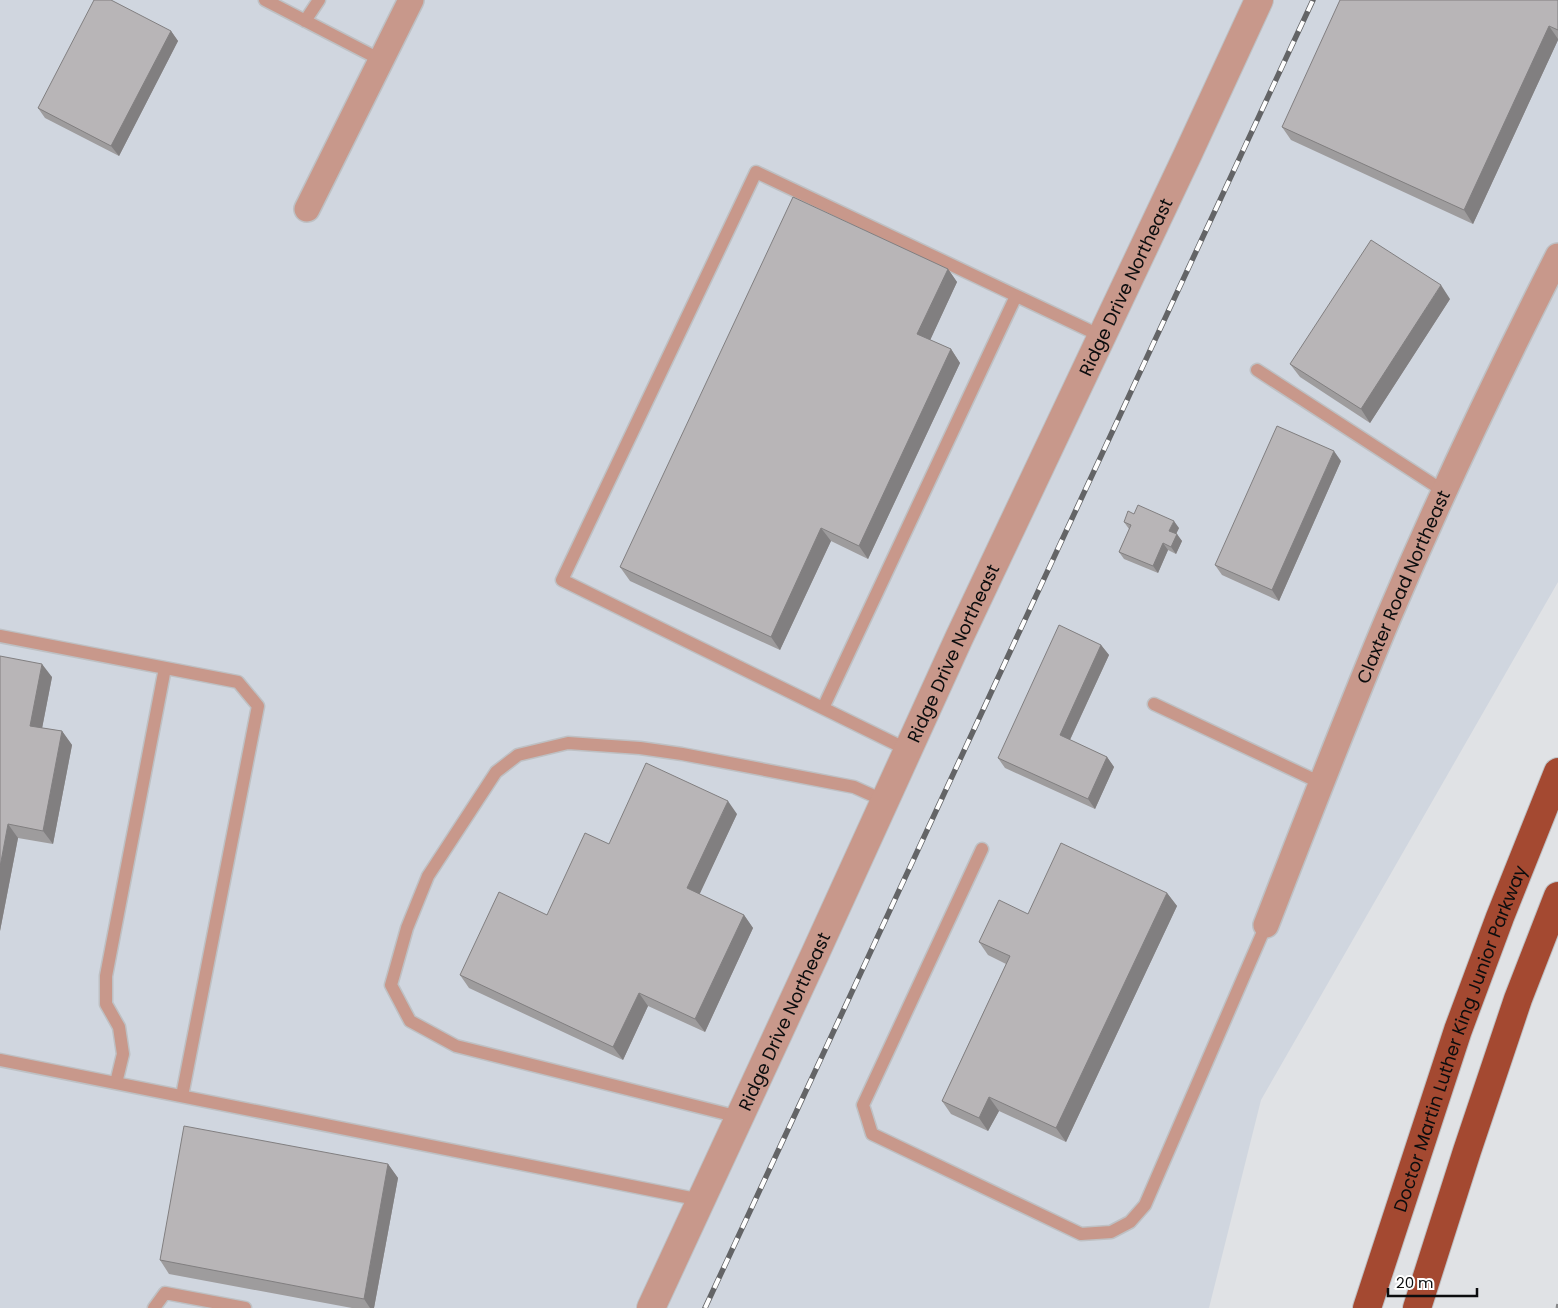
<svg xmlns="http://www.w3.org/2000/svg" width="1558" height="1308" viewBox="0 0 1558 1308" font-family="Poppins,sans-serif">
<style>
.built{fill:#d0d6df}
.lines{fill:none;stroke-linecap:round;stroke-linejoin:round}
.service-casing{stroke:#bec0c3;stroke-width:15}
.minor-casing{stroke:#bec0c3;stroke-width:28}
.tertiary-casing{stroke:#bec0c3;stroke-width:30}
.trunk-casing{stroke:#bec0c3;stroke-width:30}
.path{stroke:#868789;stroke-width:3;stroke-dasharray:4 2.5;stroke-linecap:butt}
.service{stroke:#c8988b;stroke-width:12}
.minor{stroke:#c8988b;stroke-width:25}
.tertiary{stroke:#c8988b;stroke-width:28}
.trunk{stroke:#a44931;stroke-width:28}
.rail-casing{stroke:#636466;stroke-width:5.5}
.rail{stroke:#fff;stroke-width:4;stroke-dasharray:11;stroke-linecap:butt}
.wall{fill:#9e9c9d}
.shaded-wall{fill:#817f80}
.building{fill:#b8b5b7;stroke:#817f80}
.labels{text-anchor:middle;dominant-baseline:central;stroke-width:4.5;stroke-linejoin:round;paint-order:stroke}
.street-label{font-size:18px;fill:#0c0d0e;stroke:#fff}
</style>
<rect width="100%" height="100%" fill="#e0e2e5"/>
<path class="built" d="M0 0H1558V582L1261 1100 1209 1308H0Z"/>
<g class="lines">
<defs>
<path id="service" d="M265 0 381 60
M305 21 319 0
M1257 370 1445 492
M0 636 238 682 258 706 182 1096
M1154 704 1321 783
M823 708 1016 296
M908 750 562 580 756 172 1101 336
M982 849 863 1105 872 1134 1081 1234 1111 1232 1130 1222 1145 1205 1266 925
M0 1060 701 1200
M116 1083 123 1054 119 1027 106 1004V976L165 668
M739 1117 456 1046 410 1021 391 985 407 928 428 876 496 772 518 755 568 743 640 748 682 754 854 787 885 801
M154 1308 165 1293 245 1308"/>
<g id="minor">
<path d="M307 209 411 0"/>
<path id="s1" d="M1266 925C1306 822 1346 718 1389 616 1441 494 1498 374 1558 256"/>
</g>
<g id="tertiary">
<path id="s2" d="M651 1308 815 954 959 638 1187 156 1259 0"/>
</g>
<g id="trunk">
<path id="s3" d="M1367 1308 1458 1030 1500 917 1558 772"/>
<path d="M1417 1308 1467 1151 1518 999 1558 896"/>
</g>
</defs>
<use href="#service" class="service-casing"/>
<use href="#minor" class="minor-casing"/>
<use href="#tertiary" class="tertiary-casing"/>
<use href="#trunk" class="trunk-casing"/>
<path class="path" d="M1557 1308 1558 1303"/>
<use href="#service" class="service"/>
<use href="#minor" class="minor"/>
<use href="#tertiary" class="tertiary"/>
<use href="#trunk" class="trunk"/>
<defs>
<path id="rail" d="M705 1308 1313 0"/>
</defs>
<use href="#rail" class="rail-casing"/>
<use href="#rail" class="rail"/>
</g>
<path class="wall" d="M1558 0V40L1473 224 1291 140 1282 127Z
M171 31 178 41 119 156 45 118 38 108Z
M948 269 957 282 930 340 951 349 960 363 868 559 831 541 780 650 630 581 620 567Z
M1450 299 1370 423 1300 377 1290 364Z
M1341 461 1279 601 1222 575 1215 565Z
M1134 514 1179 528 1176 534 1182 541 1176 554 1168 550 1158 573 1124 559 1119 552 1129 529 1124 522Z
M1101 645 1109 655 1070 740 1107 757 1114 767 1095 809 1005 768 998 758Z
M0 656 52 677 42 728 62 731 72 745 53 844 18 838 0 931Z
M737 814 699 894 744 915 753 928 705 1032 648 1006 623 1060 469 988 460 975 547 915Z
M1167 893 1177 906 1066 1142 999 1111 988 1131 951 1114 942 1101 1006 964 988 955 979 942 1028 914Z
M388 1164 398 1178 374 1308H352L169 1274 160 1260Z"/>
<path class="shaded-wall" d="M1549 26 1558 39V40L1473 224 1464 210Z
M171 31 178 41 119 156 111 146Z
M948 269 957 282 927 347 917 334Z
M1441 285 1450 299 1370 423 1361 409Z
M951 349 960 363 868 559 859 546Z
M1334 451 1341 461 1279 601 1272 590Z
M1174 521 1179 528 1174 538 1169 531Z
M821 528 831 541 780 650 771 637Z
M1177 534 1182 541 1176 554 1171 547Z
M1163 543 1168 550 1158 573 1153 566Z
M1101 645 1109 655 1067 746 1060 735Z
M42 664 52 677 40 739 30 726Z
M62 731 72 745 53 844 43 831Z
M1107 757 1114 767 1095 809 1088 799Z
M728 801 737 814 696 902 687 888Z
M8 824 18 838 0 931V867Z
M1167 893 1177 906 1066 1142 1056 1128Z
M744 915 753 928 705 1032 695 1019Z
M639 993 648 1006 623 1060 613 1047Z
M989 1097 999 1111 988 1131 979 1118Z
M388 1164 398 1178 374 1308H370L364 1299Z"/>
<path class="building" d="M94 0H111L171 31 111 146 38 108Z
M1340 0H1558V30L1549 26 1464 210 1282 127Z
M793 197 948 269 917 334 951 349 859 546 821 528 771 637 620 567Z
M1371 240 1441 285 1361 409 1290 364Z
M1277 426 1334 451 1272 590 1215 565Z
M1138 505 1174 521 1169 531 1177 534 1171 547 1163 543 1153 566 1119 552 1131 525 1124 522 1128 511 1134 514Z
M1059 625 1101 645 1060 735 1107 757 1088 799 998 758Z
M0 656 42 664 30 726 62 731 43 831 8 824 0 867Z
M646 763 728 801 687 888 744 915 695 1019 639 993 613 1047 460 975 499 892 547 915 585 833 609 844Z
M1061 843 1167 893 1056 1128 989 1097 979 1118 942 1101 1010 956 979 942 999 900 1028 914Z
M184 1126 388 1164 364 1299 160 1260Z"/>
<g class="labels">
<g class="street-label">
<text stroke="none"><textPath href="#s2" startOffset="1126">Ridge Drive Northeast</textPath></text>
<text stroke="none"><textPath href="#s1" startOffset="365">Claxter Road Northeast</textPath></text>
<text stroke="none"><textPath href="#s2" startOffset="721">Ridge Drive Northeast</textPath></text>
<text stroke="none"><textPath href="#s2" startOffset="316">Ridge Drive Northeast</textPath></text>
<text stroke="none"><textPath href="#s3" startOffset="285">Doctor Martin Luther King Junior Parkway</textPath></text>
</g>
</g>
<path d="M1388 1288v8h89v-8" fill="none" stroke="#0c0d0e" stroke-width="2.5"/>
<text x="1396" y="1288" font-size="15" fill="#0c0d0e" stroke="#ffffff" stroke-width="4" paint-order="stroke">20 m</text>
</svg>
